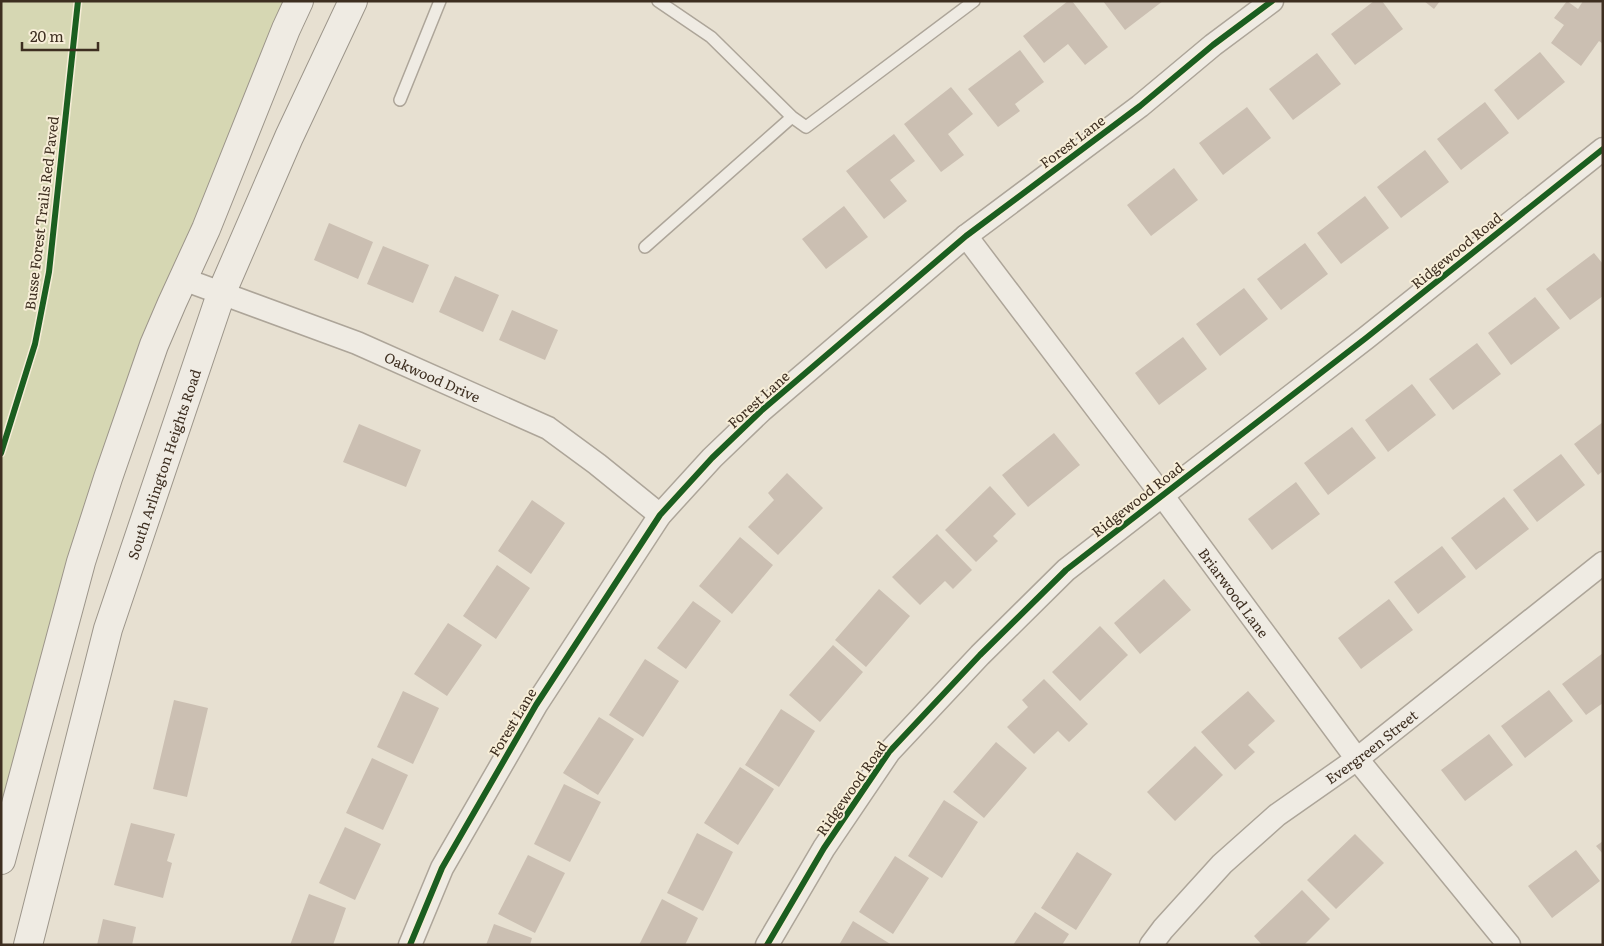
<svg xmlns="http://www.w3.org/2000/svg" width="1604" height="946" viewBox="0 0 1604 946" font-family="Literata,serif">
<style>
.green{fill:#d6d7b3}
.building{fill:#cbbfb2}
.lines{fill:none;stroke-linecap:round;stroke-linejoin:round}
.service-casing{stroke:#ada599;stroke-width:14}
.minor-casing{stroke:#ada599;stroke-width:25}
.secondary-casing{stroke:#9c958a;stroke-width:30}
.service{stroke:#efebe3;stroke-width:11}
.minor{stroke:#efebe3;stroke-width:22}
.secondary{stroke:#efebe3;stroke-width:28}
.cycleway-casing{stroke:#f7eed8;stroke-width:9}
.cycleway{stroke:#1b5e20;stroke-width:6}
.labels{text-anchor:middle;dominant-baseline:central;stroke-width:4;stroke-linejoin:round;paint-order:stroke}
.street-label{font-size:14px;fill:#3d2e20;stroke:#f7eed8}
</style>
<rect width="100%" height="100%" fill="#e7e0d1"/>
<path class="green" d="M1 1H299L154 345 1 862Z"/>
<path class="building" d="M1068 1H1072L1108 47 1085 65 1068 44 1044 63 1023 36Z
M1103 1H1163L1125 30Z
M1374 1H1382L1403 29 1355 65 1331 34Z
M1424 1H1440L1434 9Z
M1567 1 1578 9 1583 1H1599L1603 4V44L1599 41 1581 66 1551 43 1564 25 1554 18Z
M1020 50 1044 82 1015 104 1020 111 998 127 968 89Z
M1540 52 1565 82 1518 120 1494 90Z
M1317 53 1341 84 1293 120 1269 89Z
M951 87 973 114 948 134 964 155 941 172 904 124Z
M1485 102 1509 133 1461 170 1437 139Z
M1247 107 1271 138 1223 175 1199 143Z
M894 134 915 161 890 180 907 201 884 219 846 171Z
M1425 150 1449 182 1401 218 1377 187Z
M1174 168 1198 200 1151 236 1127 205Z
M1365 196 1389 228 1341 264 1317 233Z
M844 206 868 237 826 269 802 239Z
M329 223 373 242 358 279 314 260Z
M1305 243 1328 274 1281 310 1257 279Z
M383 246 429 265 413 303 367 284Z
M1594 253 1603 264V296L1570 320 1546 289Z
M455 276 499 295 483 332 439 312Z
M1244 288 1268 319 1220 356 1196 324Z
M1535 297 1560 328 1511 365 1488 333Z
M512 310 558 330 545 360 499 340Z
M1183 337 1207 369 1159 405 1135 373Z
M1477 343 1501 374 1453 410 1429 379Z
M1412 384 1436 415 1388 452 1365 420Z
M1603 422V471L1598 475 1574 444Z
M359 424 421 450 406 487 343 462Z
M1352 427 1376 458 1328 495 1304 463Z
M1054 433 1080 465 1028 507 1002 475Z
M1561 454 1585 485 1537 522 1513 490Z
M787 473 823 508 778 555 748 527 774 500 768 493Z
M1296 482 1320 514 1272 550 1248 519Z
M990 486 1016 514 993 536 998 541 976 562 945 530Z
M1504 497 1529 529 1476 570 1451 538Z
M532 500 565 523 531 574 498 551Z
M937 534 972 570 953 589 945 581 920 605 892 577Z
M740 537 773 565 732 614 699 586Z
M1442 546 1466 577 1418 614 1394 582Z
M497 565 530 588 496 639 463 616Z
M1164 579 1191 610 1140 654 1114 623Z
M879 589 910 616 866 667 835 640Z
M1389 599 1413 630 1361 669 1338 638Z
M693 601 721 621 686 669 657 648Z
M448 623 482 645 447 696 414 674Z
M1100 626 1128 655 1080 701 1052 672Z
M833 645 863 672 820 722 789 695Z
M1603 653V703L1586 715 1562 684Z
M645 659 679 681 643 737 609 715Z
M1044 679 1088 724 1069 742 1058 731 1034 754 1007 727 1028 707 1022 700Z
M1549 690 1573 721 1525 758 1501 726Z
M403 691 439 708 413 764 377 747Z
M1248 691 1275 721 1248 745 1255 752 1235 770 1201 732Z
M174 700 208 708 187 797 153 789Z
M781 709 815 731 779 787 745 765Z
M599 717 634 739 598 795 563 773Z
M1489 734 1513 765 1465 801 1441 770Z
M996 742 1027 768 984 818 953 792Z
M1195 746 1223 775 1175 821 1147 792Z
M372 758 408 775 383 830 346 813Z
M740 767 774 789 738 845 704 823Z
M564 784 601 802 570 862 534 844Z
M944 800 978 822 942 878 908 856Z
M131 823 175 834 167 861 172 863 163 898 114 885Z
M345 827 381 844 355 900 319 883Z
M697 833 733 852 703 911 667 893Z
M1355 834 1384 863 1336 909 1307 880Z
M1603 841V854L1596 846Z
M1576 850 1600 881 1552 918 1528 886Z
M1077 852 1112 874 1076 930 1041 908Z
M528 855 565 873 535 933 498 914Z
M895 856 929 878 893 934 859 912Z
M1302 890 1330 919 1304 945H1262L1254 936Z
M309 894 346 908 333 945H290Z
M662 899 698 918 685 945H639Z
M1035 912 1069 934 1062 945H1013Z
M103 919 136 927 132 945H97Z
M853 921 892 945H839Z
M494 924 532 938 530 945H486Z"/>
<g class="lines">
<defs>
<path id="service" d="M658 1 711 37 792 117 806 127 974 1
M400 100 440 1
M645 247 792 117"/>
<g id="minor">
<path id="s1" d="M966 236 1162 495 1357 759 1509 945"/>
<path id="s2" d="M183 279 357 343 548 428 597 464 660 515"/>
<path d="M410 945 442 868 536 705 660 515 712 458 761 411 966 236 1140 106 1213 45 1272 1"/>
<path d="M767 945 824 848 889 752 980 655 1066 570 1366 338 1603 149"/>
<path id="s3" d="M1151 945 1163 929 1222 864 1277 815 1357 759 1603 563"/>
</g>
<g id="secondary">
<path d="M1 860 81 562 108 478 154 345 172 303 206 229 286 29 299 1"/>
<path id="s4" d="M28 945 108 629 221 294 289 137 353 1"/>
</g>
</defs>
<use href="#service" class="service-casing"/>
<use href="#minor" class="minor-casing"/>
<use href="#secondary" class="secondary-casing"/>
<use href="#service" class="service"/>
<use href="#minor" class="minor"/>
<use href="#secondary" class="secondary"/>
<defs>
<path id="cycleway" d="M1 453 35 344 49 272 78 1
M410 945 442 868 536 705 660 515 712 458 761 411 966 236 1140 106 1213 45 1272 1
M767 945 824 848 889 752 980 655 1066 570 1366 338 1603 149"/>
</defs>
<use href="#cycleway" class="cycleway-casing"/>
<use href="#cycleway" class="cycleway"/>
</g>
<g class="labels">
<g class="street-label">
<text transform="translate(1072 141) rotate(-37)">Forest Lane</text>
<text transform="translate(41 213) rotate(-83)">Busse Forest Trails Red Paved</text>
<text transform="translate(1456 250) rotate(-39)">Ridgewood Road</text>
<text stroke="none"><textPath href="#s2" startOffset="268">Oakwood Drive</textPath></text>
<text transform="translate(758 399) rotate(-42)">Forest Lane</text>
<text stroke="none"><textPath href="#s4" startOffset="500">South Arlington Heights Road</textPath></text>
<text transform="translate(1137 499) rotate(-38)">Ridgewood Road</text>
<text stroke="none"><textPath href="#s1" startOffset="446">Briarwood Lane</textPath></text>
<text transform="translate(512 722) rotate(-59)">Forest Lane</text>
<text stroke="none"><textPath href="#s3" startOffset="298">Evergreen Street</textPath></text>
<text transform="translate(851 788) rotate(-55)">Ridgewood Road</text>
</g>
</g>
<rect width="1604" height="946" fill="none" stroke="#3d2e20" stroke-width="5"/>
<path d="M22 42v8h76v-8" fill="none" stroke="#3d2e20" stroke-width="2.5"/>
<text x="30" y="42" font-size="15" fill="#3d2e20" stroke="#f7eed8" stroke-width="4" paint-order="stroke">20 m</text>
</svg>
